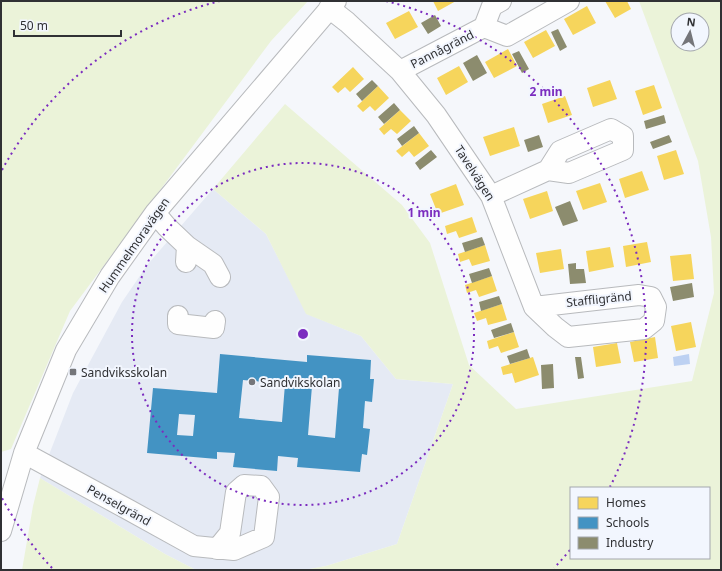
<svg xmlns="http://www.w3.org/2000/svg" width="722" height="571" viewBox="0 0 722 571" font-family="'Noto Sans',sans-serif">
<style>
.built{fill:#e5eaf4}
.green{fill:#ebf3d9;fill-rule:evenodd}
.water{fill:#bdd1f2}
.homes{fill:#f6d55c}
.schools{fill:#4393c3;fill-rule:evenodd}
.industry{fill:#8c8c6e}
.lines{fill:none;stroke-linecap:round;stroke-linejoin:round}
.minor-casing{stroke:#b8babd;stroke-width:22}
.minor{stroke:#fefefe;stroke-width:20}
.ring{fill:none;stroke:#7b2cbf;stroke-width:2;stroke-dasharray:2 4}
.poi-dot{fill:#75767a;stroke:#f2f6fe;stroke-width:1.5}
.labels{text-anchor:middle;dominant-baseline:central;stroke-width:4;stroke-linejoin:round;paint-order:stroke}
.street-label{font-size:12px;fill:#303134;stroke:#f2f6fe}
.poi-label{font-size:12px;fill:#303134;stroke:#f2f6fe;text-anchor:start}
.centre{fill:#7b2cbf;stroke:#f2f6fe;stroke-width:2}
.ring-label{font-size:12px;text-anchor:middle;font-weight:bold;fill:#7b2cbf;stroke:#f2f6fe;stroke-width:4;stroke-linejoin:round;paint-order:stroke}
</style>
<rect width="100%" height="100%" fill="#f5f7fb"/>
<path class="built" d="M213 189 266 234 307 314 361 336 396 379 453 384 397 544 326 566 304 570H196L165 554 40 478 73 393 122 302 148 264Z"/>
<path class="green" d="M1 1H308L271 41 70 311 11 449 1 452Z
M639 1H721V570H304L326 566 397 544 453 384 396 379 361 336 306 314 266 234 213 189 285 104 402 205 430 243 469 365 516 409 692 381 714 293 711 237 698 161ZM678 20H702V44H678ZM571 488H709V558H571Z
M40 478 165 554 196 570H22L33 506Z"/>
<path class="water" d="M689 354 690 364 674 366 673 357Z"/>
<path class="homes" d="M433 1H456L438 11Z
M605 1H627L631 9 615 18Z
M587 6 596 23 573 35 564 19Z
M409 11 418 27 395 39 386 23Z
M546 30 555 46 533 58 524 42Z
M508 49 517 66 494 78 485 62Z
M459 66 468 82 446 95 437 78Z
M353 67 364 79 350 92 345 87 338 93 332 87Z
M610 80 617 99 593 107 587 88Z
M654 85 662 108 643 115 635 91Z
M378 86 389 98 375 111 370 106 363 112 357 106Z
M565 96 572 115 548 123 542 104Z
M400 110 411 121 397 134 391 129 384 135 379 129Z
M514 127 520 146 490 156 483 137Z
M419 133 429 146 414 157 409 151 402 157 396 151Z
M676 150 684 174 664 180 657 156Z
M642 171 649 190 625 198 619 179Z
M600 183 607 202 583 210 576 191Z
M456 184 464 205 438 214 430 194Z
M547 191 553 211 530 219 523 199Z
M472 217 477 232 459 238 456 231 447 234 445 226Z
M647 242 651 262 626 267 623 246Z
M485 245 490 261 472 266 469 259 460 262 458 254Z
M610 247 614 267 589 272 586 251Z
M561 249 564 269 540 273 536 253Z
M691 254 694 279 673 281 670 256Z
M492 276 497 291 479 297 476 290 467 293 465 285Z
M502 304 507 320 488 325 486 318 477 321 474 313Z
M691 322 696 347 676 351 671 326Z
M514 332 519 347 501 353 498 346 489 349 487 341Z
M655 337 658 358 634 362 630 342Z
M617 343 621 363 596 367 593 347Z
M533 357 539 375 515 383 512 373 503 375 501 367Z"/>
<path class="schools" d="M220 354 307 362V355L371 360 370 379H374L372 402 365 401 363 428 370 429 367 455 362 454 360 472 297 467 298 458 278 456 277 471 233 467 235 453 217 452V459L147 453 153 388 217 393ZM243 380 285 384 282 422 239 418ZM312 386 339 388 335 438 308 435ZM179 414 195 415 193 436 177 435Z"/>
<path class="industry" d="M435 15 441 26 428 34 421 23Z
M558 29 567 47 560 51 551 32Z
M519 51 529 69 522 73 512 54Z
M477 55 487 73 473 81 463 63Z
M372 80 378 86 362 101 356 94Z
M394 103 400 110 384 124 378 117Z
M664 115 666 123 646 129 644 121Z
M414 126 419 133 402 146 397 139Z
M539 135 543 147 528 152 524 140Z
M669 135 672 142 653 149 650 142Z
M431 150 437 157 420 170 415 163Z
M570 201 578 221 563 226 555 207Z
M482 237 485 245 465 252 462 243Z
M576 263V269H584L586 283 570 284 568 264Z
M489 268 492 276 472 283 469 274Z
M692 283 694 297 673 301 670 287Z
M499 296 502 304 481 311 479 302Z
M511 323 514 332 494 338 491 330Z
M527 349 530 358 510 364 507 356Z
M575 357H581L584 378 578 379Z
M553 364 554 388 542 389 541 365Z"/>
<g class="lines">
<defs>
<path id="minor" d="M329 8 347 22 400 71 436 115 491 196 534 307 555 327 568 337 644 329 654 321 656 307 651 297 639 295 534 307
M484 27 507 36 569 1
M400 71 484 27 492 6 501 1
M491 196 548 170 569 173 623 150V136L611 129 560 151 548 170
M155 213 167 227 187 246 186 262
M187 246 213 264 220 277
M178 316V324L214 328 215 321
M24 453 129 510 194 546 234 550 264 537 269 497 261 486 244 485 236 492 230 533 217 549
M1 531 24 453 66 350 110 276 155 213 336 1"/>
</defs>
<use href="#minor" class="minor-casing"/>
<use href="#minor" class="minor"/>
</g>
<g class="ring">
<circle cx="303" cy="334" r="171"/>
<path d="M570 550A343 343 0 0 1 554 568M52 568A343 343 0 0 1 2 498M2 170A343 343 0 0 1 220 1M386 1A343 343 0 0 1 610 487"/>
</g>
<g class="poi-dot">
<rect x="69" y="368" width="8" height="8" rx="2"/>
<circle cx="252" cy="382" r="4"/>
</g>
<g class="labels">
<g class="street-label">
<text transform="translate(442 49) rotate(-27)">Pannågränd</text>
<text transform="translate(475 173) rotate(57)">Tavelvägen</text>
<text transform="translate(134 245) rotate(-55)">Hummelmoravägen</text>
<text transform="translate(599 299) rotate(-6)">Staffligränd</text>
<text transform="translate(119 505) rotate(29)">Penselgränd</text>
</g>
<g class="poi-label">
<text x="81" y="372">Sandviksskolan</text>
<text x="260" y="382">Sandvikskolan</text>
</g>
</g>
<circle cx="303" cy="334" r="6" class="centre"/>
<g class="ring-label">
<text x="546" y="96">2 min</text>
<text x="424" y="217">1 min</text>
</g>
<rect width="722" height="571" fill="none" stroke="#303134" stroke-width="4"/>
<rect x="570" y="487" width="140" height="72" fill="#f2f6fe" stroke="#a4a7ad"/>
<rect x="578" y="497" width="20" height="12" fill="#f6d55c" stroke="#a4a7ad"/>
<text x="606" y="507" font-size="12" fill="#303134">Homes</text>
<rect x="578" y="517" width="20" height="12" fill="#4393c3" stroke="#a4a7ad"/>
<text x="606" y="527" font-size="12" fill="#303134">Schools</text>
<rect x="578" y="537" width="20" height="12" fill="#8c8c6e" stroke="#a4a7ad"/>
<text x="606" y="547" font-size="12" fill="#303134">Industry</text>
<g transform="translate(690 32) rotate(7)"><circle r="19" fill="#f2f6fe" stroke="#a4a7ad"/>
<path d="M0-3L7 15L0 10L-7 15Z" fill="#75767a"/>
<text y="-6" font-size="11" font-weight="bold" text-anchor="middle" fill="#303134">N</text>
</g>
<path d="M14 30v6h107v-6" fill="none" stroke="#303134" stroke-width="2"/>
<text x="20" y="30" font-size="12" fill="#303134" stroke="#f2f6fe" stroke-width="3" paint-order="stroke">50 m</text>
</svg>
